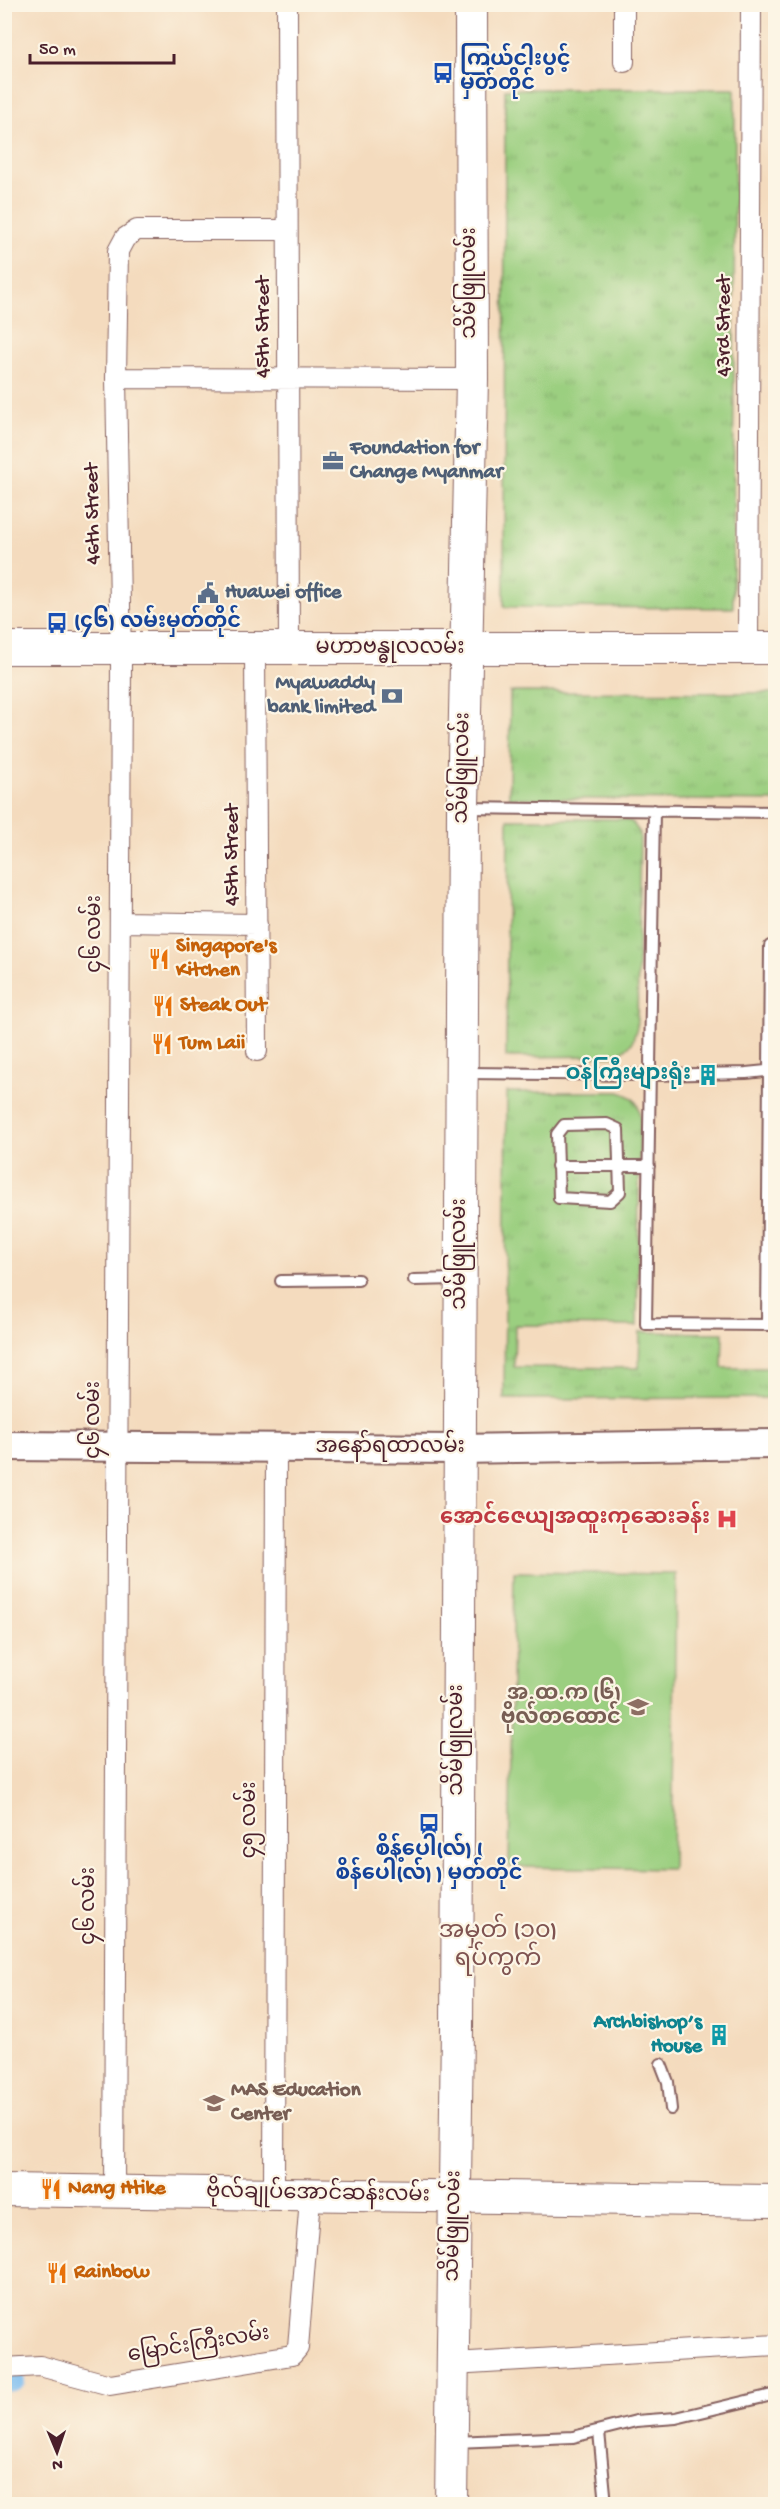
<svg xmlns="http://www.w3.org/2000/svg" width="780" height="2509" viewBox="0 0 780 2509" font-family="'Gochi Hand','Noto Sans Myanmar',sans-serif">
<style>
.grass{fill:url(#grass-tufts);stroke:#727756;stroke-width:1.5}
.park{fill:#9bcf80;stroke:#727756;stroke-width:1.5}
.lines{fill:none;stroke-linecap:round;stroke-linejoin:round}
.canal{stroke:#7bbdf1;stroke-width:20}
.lane-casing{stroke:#86615e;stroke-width:14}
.street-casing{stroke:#86615e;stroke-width:22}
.secondary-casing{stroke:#86615e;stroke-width:32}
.primary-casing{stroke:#86615e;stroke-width:34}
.lane{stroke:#fff;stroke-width:10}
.street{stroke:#fff;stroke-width:20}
.secondary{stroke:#fff;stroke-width:28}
.primary{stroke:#fff;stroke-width:32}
.labels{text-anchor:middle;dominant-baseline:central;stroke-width:4.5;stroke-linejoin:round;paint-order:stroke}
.transit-label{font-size:21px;font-weight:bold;fill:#164399;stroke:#fcf5e5;text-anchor:start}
.street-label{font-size:21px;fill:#4a1f2b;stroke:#fcf5e5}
.service-label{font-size:21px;font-weight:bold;fill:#4e5e75;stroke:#fcf5e5;text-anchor:start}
.food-label{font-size:21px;font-weight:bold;fill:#c56008;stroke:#fcf5e5;text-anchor:start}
.culture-label{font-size:21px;font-weight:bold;fill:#0d838f;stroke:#fcf5e5;text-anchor:end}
.health-label{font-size:21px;font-weight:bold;fill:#be3a42;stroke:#fcf5e5;text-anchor:end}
.education-label{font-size:21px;font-weight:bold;fill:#785e54;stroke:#fcf5e5;text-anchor:end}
.quarter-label{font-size:24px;fill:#7f5351;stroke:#fcf5e5}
</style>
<defs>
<pattern id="grass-tufts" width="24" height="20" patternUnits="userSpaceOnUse" patternTransform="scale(1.5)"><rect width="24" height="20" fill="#9bcf80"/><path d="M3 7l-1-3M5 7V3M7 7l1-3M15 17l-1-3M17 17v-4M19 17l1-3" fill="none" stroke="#87b16f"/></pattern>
</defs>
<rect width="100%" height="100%" fill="#fcf5e5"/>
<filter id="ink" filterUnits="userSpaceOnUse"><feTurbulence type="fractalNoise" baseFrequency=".0167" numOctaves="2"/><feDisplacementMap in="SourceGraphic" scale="12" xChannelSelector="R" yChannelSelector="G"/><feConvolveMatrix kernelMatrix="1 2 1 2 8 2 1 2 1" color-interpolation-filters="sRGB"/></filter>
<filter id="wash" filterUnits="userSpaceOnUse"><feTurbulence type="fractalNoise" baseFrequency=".008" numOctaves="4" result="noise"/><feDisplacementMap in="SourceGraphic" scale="24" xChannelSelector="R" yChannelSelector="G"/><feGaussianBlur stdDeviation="1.35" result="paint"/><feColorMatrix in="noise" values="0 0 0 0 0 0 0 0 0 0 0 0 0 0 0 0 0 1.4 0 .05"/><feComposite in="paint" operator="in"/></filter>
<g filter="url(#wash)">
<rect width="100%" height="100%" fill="#f4dbbe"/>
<path class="grass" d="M505 89H735L733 608 504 607Z
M510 692 775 693V801L509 798Z
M508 819H621L632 822 640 833 637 1027 632 1043 617 1056 506 1057Z
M507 1092H619C634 1096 639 1102 640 1118L637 1326 515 1325 514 1367 639 1368 640 1332 723 1333 722 1368H775V1398L504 1399Z"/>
<path class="park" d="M514 1572 676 1574 672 1869 509 1867Z"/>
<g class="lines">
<path class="canal" d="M4 2382 15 2381"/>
</g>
</g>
<g filter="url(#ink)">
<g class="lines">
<defs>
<path id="lane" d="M467 808 776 812
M654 810 646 1324 776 1325
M465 1073 650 1075 746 1073 776 1070
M564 1125 607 1124 618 1129 620 1192 610 1201 559 1198 557 1134Z
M557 1166H649
M414 1280 457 1279
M281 1281 358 1280
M767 1325 770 946H776
M661 2064 668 2082 671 2109
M599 2432 606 2504
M455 2442 573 2437 636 2421 676 2418 776 2394"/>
<path id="street" d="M287 4 289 649
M624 4V62
M116 378 472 379
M255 648 257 1051
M748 648 751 4
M120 922 257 924
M114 2192 121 662 116 378 118 251 125 238 137 230H287
M274 2194 276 1447
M453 2364 776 2345
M4 2368 40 2366 110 2385 292 2355 298 2348 309 2211"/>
<path id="secondary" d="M4 1446 460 1449 776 1444"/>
<path id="primary" d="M4 648H776
M4 2190 776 2201
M451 2504 457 2027 463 808 472 379 471 4"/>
</defs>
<use href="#lane" class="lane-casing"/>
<use href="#street" class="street-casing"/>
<use href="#secondary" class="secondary-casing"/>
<use href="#primary" class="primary-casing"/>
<use href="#lane" class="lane"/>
<use href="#street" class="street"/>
<use href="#secondary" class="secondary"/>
<use href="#primary" class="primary"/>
</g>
</g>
<defs>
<symbol id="bus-bare" viewBox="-9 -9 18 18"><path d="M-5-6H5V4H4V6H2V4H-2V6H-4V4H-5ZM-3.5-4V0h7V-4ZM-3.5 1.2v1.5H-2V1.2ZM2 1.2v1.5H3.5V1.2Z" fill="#1a4fb4" stroke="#fcf5e5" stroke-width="2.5" paint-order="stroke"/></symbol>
<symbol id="office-bare" viewBox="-9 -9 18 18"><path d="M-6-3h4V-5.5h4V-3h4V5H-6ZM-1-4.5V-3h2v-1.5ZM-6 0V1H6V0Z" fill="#5c6f8a" stroke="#fcf5e5" stroke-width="2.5" paint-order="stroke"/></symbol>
<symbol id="civic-bare" viewBox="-9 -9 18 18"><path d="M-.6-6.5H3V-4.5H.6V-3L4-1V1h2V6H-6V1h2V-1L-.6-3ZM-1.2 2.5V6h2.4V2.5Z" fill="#5c6f8a" stroke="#fcf5e5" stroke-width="2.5" paint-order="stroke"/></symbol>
<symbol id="bank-bare" viewBox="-9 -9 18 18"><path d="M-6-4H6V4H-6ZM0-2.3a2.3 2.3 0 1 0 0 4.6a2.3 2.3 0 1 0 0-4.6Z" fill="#5c6f8a" stroke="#fcf5e5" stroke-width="2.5" paint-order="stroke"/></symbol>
<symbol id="restaurant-bare" viewBox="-9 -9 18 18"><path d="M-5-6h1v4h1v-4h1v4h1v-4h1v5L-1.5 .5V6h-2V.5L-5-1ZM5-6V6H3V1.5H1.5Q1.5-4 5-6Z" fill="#e8710a" stroke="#fcf5e5" stroke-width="2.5" paint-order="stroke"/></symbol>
<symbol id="building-bare" viewBox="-9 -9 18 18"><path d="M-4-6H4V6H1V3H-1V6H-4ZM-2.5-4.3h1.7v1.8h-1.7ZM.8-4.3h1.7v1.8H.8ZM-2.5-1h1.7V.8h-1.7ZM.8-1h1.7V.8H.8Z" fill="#0f9aa8" stroke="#fcf5e5" stroke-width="2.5" paint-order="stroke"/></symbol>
<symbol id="hospital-bare" viewBox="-9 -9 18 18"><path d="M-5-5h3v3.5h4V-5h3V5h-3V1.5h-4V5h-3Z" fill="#e0444e" stroke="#fcf5e5" stroke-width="2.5" paint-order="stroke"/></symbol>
<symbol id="school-bare" viewBox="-9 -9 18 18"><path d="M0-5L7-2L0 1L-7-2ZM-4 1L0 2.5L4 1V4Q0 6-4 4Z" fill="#8d6e63" stroke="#fcf5e5" stroke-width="2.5" paint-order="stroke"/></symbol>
</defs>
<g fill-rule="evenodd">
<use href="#bus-bare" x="428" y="58" width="30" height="30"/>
<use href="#office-bare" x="318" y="446" width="30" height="30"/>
<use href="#civic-bare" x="193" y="578" width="30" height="30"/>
<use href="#bus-bare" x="42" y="608" width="30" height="30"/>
<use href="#bank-bare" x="377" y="681" width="30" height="30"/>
<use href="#restaurant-bare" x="144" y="944" width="30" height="30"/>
<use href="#restaurant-bare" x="148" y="991" width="30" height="30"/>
<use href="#restaurant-bare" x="147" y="1029" width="30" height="30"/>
<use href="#building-bare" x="693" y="1060" width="30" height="30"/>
<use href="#hospital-bare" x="712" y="1504" width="30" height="30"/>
<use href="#school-bare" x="623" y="1692" width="30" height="30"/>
<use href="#bus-bare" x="414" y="1809" width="30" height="30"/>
<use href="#building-bare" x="704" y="2020" width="30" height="30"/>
<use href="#school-bare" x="199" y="2088" width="30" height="30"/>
<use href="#restaurant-bare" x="36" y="2174" width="30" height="30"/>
<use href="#restaurant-bare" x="42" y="2258" width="30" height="30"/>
</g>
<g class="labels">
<g class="transit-label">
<text x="460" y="61">ကြယ်ငါးပွင့်<tspan x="460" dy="24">မှတ်တိုင်</tspan></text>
<text x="74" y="623">(၄၆) လမ်းမှတ်တိုင်</text>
<text x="429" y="1851" text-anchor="middle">စိန့်ပေါ(လ်) (<tspan x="429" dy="24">စိန်ပေါ(လ်) ) မှတ်တိုင်</tspan></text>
</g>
<g class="street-label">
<text transform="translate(471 283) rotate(-90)">သိမ်ဖြူလမ်း</text>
<text transform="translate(725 326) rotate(-90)">43rd Street</text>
<text transform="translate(264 327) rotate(-90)">45th Street</text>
<text transform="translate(94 514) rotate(-91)">46th Street</text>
<text x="390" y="649">မဟာဗန္ဓုလလမ်း</text>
<text transform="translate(464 768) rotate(-89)">သိမ်ဖြူလမ်း</text>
<text transform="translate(233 855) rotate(-90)">45th Street</text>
<text transform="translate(96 934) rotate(-90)">၄၆ လမ်း</text>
<text transform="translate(461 1254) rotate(-90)">သိမ်ဖြူလမ်း</text>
<text transform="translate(95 1420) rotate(-90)">၄၆ လမ်း</text>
<text x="390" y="1448">အနော်ရထာလမ်း</text>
<text transform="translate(458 1740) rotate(-90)">သိမ်ဖြူလမ်း</text>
<text transform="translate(251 1820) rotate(-90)">၄၅ လမ်း</text>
<text transform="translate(90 1906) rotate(-90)">၄၆ လမ်း</text>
<text transform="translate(318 2195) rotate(1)">ဗိုလ်ချုပ်အောင်ဆန်းလမ်း</text>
<text transform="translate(455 2226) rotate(-89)">သိမ်ဖြူလမ်း</text>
<text transform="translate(199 2346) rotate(-9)">မြောင်းကြီးလမ်း</text>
</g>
<g class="service-label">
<text x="350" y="449">Foundation for<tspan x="350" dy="24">Change Myanmar</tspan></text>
<text x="225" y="593">Huawei office</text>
<text x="375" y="684" text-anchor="end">Myawaddy<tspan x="375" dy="24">bank limited</tspan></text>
</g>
<g class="food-label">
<text x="176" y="947">Singapore's<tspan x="176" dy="24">Kitchen</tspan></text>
<text x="180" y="1006">Steak Out</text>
<text x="179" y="1044">Tum Laii</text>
<text x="68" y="2189">Nang Htike</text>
<text x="74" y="2273">Rainbow</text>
</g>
<g class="culture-label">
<text x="691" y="1075">ဝန်ကြီးများရုံး</text>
<text x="702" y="2023">Archbishop’s<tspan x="702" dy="24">House</tspan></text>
</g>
<g class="health-label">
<text x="710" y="1519">အောင်ဇေယျအထူးကုဆေးခန်း</text>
</g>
<g class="education-label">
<text x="621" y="1695">အ.ထ.က (၆)<tspan x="621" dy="24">ဗိုလ်တထောင်</tspan></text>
<text x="231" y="2091" text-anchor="start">MAS Education<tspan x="231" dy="24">Center</tspan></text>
</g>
<g class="quarter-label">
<text x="498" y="1932">အမှတ် (၁၀)<tspan x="498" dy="28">ရပ်ကွက်</tspan></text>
</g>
</g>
<rect width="780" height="2509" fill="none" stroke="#fcf5e5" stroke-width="24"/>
<g transform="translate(57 2452) rotate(178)" stroke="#fcf5e5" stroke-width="4.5" paint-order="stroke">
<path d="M0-4.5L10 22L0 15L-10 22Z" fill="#4a1f2b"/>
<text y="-9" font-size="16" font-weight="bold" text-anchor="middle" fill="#4a1f2b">N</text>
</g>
<path d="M30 54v9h144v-9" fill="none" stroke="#4a1f2b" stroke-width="3"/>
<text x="39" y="54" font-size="18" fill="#4a1f2b" stroke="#fcf5e5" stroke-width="4.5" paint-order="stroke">50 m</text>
</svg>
